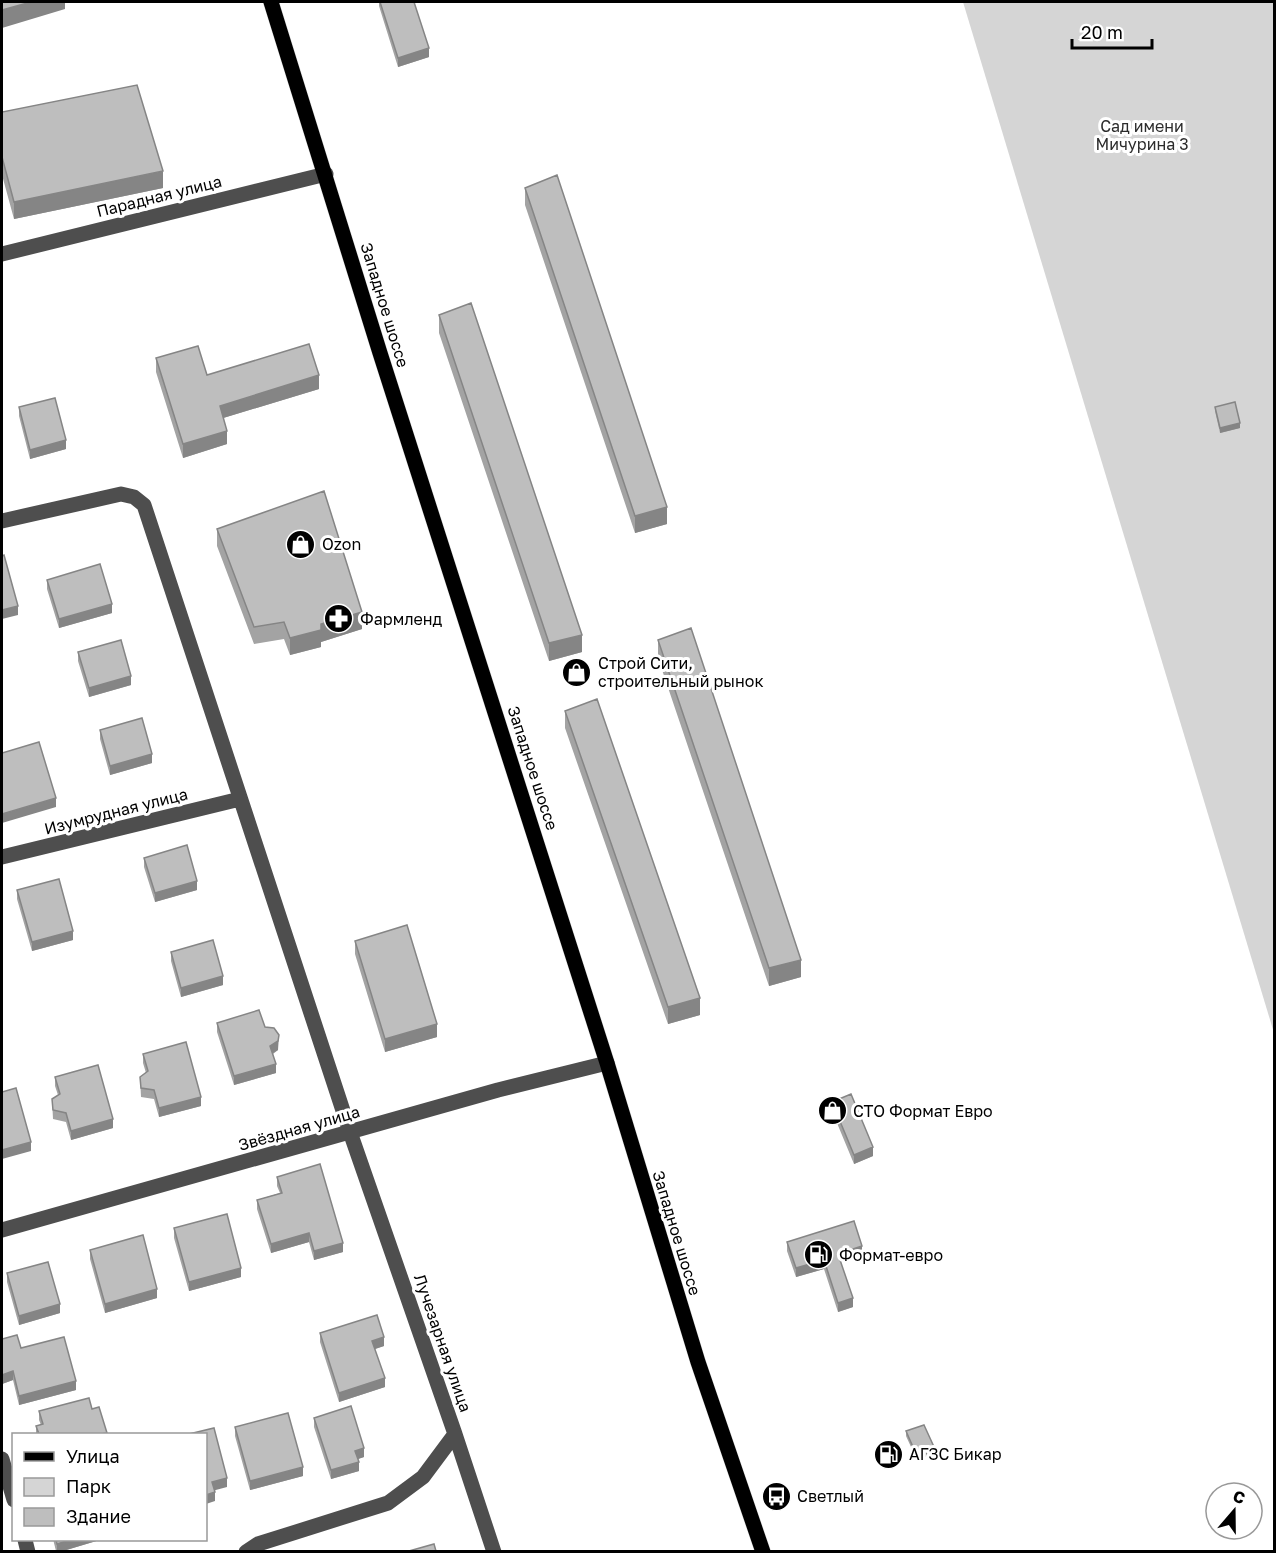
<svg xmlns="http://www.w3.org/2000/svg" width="1276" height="1553" viewBox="0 0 1276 1553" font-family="'Golos Text',sans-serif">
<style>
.green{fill:#d5d5d5}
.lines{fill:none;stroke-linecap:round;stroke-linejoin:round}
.major-casing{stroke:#dbdbdb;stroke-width:16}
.minor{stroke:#4e4e4e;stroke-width:15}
.major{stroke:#000;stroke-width:15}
.wall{fill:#a3a3a3}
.shaded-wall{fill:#858585}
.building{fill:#bebebe;stroke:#858585;stroke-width:1.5}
.labels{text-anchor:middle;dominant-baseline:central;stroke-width:6;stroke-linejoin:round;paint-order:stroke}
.park-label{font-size:16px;fill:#2c2c2c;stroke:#fff}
.street-label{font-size:16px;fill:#000;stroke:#fff}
.poi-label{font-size:16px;fill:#000;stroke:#fff;text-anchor:start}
</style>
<rect width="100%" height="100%" fill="#fff"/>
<path class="green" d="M963 2H1274V1033Z"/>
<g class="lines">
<defs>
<path id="major" d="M271 2 380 353 607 1063 698 1362 763 1552"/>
</defs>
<use href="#major" class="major-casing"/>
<path class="minor" d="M2 254 326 174
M2 521 121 494 134 497 144 505 350 1132 455 1434 423 1477 388 1503 258 1544 246 1552
M2 857 240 799
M2 1230 498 1090 607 1063
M455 1434 494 1552
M2 1459 14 1500
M25 1540 28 1552"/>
<use href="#major" class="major"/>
</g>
<path class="wall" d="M379 2H414L429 57 398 67 379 6Z
M2 112 163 188 14 219 2 175Z
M525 188 667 524 635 533 525 205Z
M439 315 582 652 549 661 439 333Z
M156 358 207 375 319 389 223 418 227 444 183 458 156 372Z
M19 407 66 449 30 459 19 416Z
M1215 407 1240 428 1220 433 1215 411Z
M217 529 362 629 321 642V647L290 655 284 639 254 644 217 546Z
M47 580 112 613 59 628 47 589Z
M658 640 801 977 769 986 658 658Z
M78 652 131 685 89 697 78 661Z
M565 711 700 1015 668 1024 565 728Z
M100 730 152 763 110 775 100 739Z
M144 858 197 890 155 902 144 867Z
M17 890 73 940 32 951 17 899Z
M355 941 437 1037 385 1052 355 954Z
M171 952 223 985 181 997 171 961Z
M217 1023 265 1027 278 1050 273 1054 276 1073 234 1085 217 1032Z
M143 1054 201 1106 159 1117 154 1099 141 1097 140 1077 146 1073 143 1063Z
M55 1077 113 1128 71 1140 66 1122 53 1119 52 1099 58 1095 55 1086Z
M832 1102 873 1156 854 1164 832 1111Z
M277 1177 343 1252 314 1260 309 1242 271 1253 257 1209V1200L280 1193 277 1186Z
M174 1228 241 1277 189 1291 174 1238Z
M787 1242 862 1255 840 1262 853 1307 838 1312 824 1269 796 1277 787 1251Z
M90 1250 157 1298 105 1313 90 1259Z
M7 1273 60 1313 19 1325 7 1282Z
M320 1333 384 1346 375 1349 385 1387 339 1402 320 1342Z
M21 1348 76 1390 19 1405 13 1380 2 1384Z
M92 1409 107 1434H36V1426L41 1425 39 1420V1411Z
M314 1418 364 1457 358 1459 359 1471 331 1479 314 1427Z
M235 1427 303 1476 250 1490 235 1436Z
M906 1431 935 1453 917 1460 906 1436Z
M53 1539H103L63 1551H56Z"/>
<path class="shaded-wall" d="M31 2H65V9L2 28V10Z
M429 48V57L398 67V58Z
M163 171V188L14 219V202Z
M319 375V389L220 419V406Z
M1240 423V428L1220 433V428Z
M227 431V444L183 458V444Z
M66 440V449L30 459V450Z
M667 507V524L635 533V516Z
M112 604V613L59 628V619Z
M18 606V615L2 619V610Z
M362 612V629L321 642V647L290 655V638L321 624Z
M582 635V652L549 661V643Z
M131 676V685L89 697V688Z
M152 754V763L110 775V766Z
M56 798V807L2 823V814Z
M197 881V890L155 902V893Z
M73 931V940L32 951V942Z
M801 960V977L769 986V968Z
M223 976V985L181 997V988Z
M700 998V1015L668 1024V1007Z
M437 1024V1037L385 1052V1039Z
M279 1035 278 1050 270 1055V1046Z
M2 1040H3V1049H2Z
M276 1064V1073L234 1085V1076Z
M201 1097V1106L159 1117V1108Z
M113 1119V1128L71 1140V1131Z
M31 1142V1151L2 1159V1150Z
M873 1147V1156L854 1164V1155Z
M309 1233V1242L271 1253V1244Z
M343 1243V1252L314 1260V1251Z
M862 1246V1255L838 1263V1254Z
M824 1260V1269L796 1277V1268Z
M241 1268V1277L189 1291V1282Z
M157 1289V1298L105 1313V1304Z
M853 1298V1307L838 1312V1303Z
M60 1304V1313L19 1325V1316Z
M384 1337V1346L372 1350V1341Z
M13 1371V1380L2 1384V1375Z
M385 1378V1387L339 1402V1393Z
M76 1381V1390L19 1405V1396Z
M364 1448V1457L355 1460V1451Z
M935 1449V1453L917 1460V1456Z
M359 1462V1471L331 1479V1470Z
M303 1467V1476L250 1490V1481Z
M227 1478V1487L212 1491V1482Z
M215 1492V1501L206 1504V1495Z
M73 1539H103L63 1551H57V1544Z"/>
<path class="building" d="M2 2H31L2 10Z
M380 2H414L429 48 398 58Z
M137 85 163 171 14 202 2 157V112Z
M557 175 667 507 635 516 525 188Z
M471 303 582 635 549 643 439 315Z
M309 344 319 375 220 406 227 431 183 444 156 358 198 346 207 375Z
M55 398 66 440 30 450 19 407Z
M1235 402 1240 423 1220 428 1215 407Z
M324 491 362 612 321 624V630L290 638 284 622 254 627 217 529Z
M4 555 18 606 2 610V556Z
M100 564 112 604 59 619 47 580Z
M691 628 801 960 769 968 658 640Z
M121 640 131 676 89 688 78 652Z
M597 699 700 998 668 1007 565 711Z
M142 718 152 754 110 766 100 730Z
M39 742 56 798 2 814V753Z
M187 845 197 881 155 893 144 858Z
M59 879 73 931 32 942 17 890Z
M407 925 437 1024 385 1039 355 941Z
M213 940 223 976 181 988 171 952Z
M259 1010 265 1027 274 1028 279 1035 278 1041 270 1046 276 1064 234 1076 217 1023Z
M186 1042 201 1097 159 1108 154 1090 141 1088 140 1077 148 1071 143 1054Z
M98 1065 113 1119 71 1131 66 1113 53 1110 52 1099 60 1094 55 1077Z
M16 1088 31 1142 2 1150V1092Z
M851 1094 873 1147 854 1155 832 1102Z
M320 1164 343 1243 314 1251 309 1233 271 1244 257 1200 282 1193 277 1177Z
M227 1214 241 1268 189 1282 174 1228Z
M854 1221 862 1246 838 1254 853 1298 838 1303 824 1260 796 1268 787 1242Z
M143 1235 157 1289 105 1304 90 1250Z
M48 1262 60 1304 19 1316 7 1273Z
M377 1315 384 1337 372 1341 385 1378 339 1393 320 1333Z
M17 1335 21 1348 64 1337 76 1381 19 1396 13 1371 2 1375V1339Z
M89 1398 92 1409 99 1407 107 1433 101 1434H39L36 1426 43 1424 39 1411Z
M351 1406 364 1448 355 1451 359 1462 331 1470 314 1418Z
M288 1413 303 1467 250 1481 235 1427Z
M924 1425 935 1449 917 1456 906 1431Z
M214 1428 227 1478 212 1482 215 1492 206 1495V1434H189Z
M56 1539H73L57 1544Z
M434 1544 436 1551H409Z"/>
<defs>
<symbol id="shop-disc" viewBox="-11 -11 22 22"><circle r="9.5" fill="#000" stroke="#fff"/><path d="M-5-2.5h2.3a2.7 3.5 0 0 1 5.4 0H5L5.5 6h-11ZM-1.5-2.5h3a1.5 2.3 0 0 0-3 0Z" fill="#fff"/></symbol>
<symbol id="pharmacy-disc" viewBox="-11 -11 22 22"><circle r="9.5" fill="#000" stroke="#fff"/><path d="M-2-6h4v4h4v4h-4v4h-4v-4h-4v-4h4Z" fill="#fff"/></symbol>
<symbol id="fuel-disc" viewBox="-11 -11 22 22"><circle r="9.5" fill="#000" stroke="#fff"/><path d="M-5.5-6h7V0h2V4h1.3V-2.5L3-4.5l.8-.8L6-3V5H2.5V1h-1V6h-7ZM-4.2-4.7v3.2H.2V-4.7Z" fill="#fff"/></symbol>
<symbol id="bus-disc" viewBox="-11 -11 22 22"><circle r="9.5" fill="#000" stroke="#fff"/><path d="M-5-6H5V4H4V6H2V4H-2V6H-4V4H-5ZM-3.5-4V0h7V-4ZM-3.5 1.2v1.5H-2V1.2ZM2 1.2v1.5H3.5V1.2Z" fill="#fff"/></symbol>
</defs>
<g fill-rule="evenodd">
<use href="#shop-disc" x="284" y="528" width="33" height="33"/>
<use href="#pharmacy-disc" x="322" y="602" width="33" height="33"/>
<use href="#shop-disc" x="560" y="656" width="33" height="33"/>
<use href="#shop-disc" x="816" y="1094" width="33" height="33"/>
<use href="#fuel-disc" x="802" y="1238" width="33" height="33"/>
<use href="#fuel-disc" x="872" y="1438" width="33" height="33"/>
<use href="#bus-disc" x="760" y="1480" width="33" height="33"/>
</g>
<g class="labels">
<g class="park-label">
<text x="1142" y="126">Сад имени<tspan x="1142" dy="18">Мичурина 3</tspan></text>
</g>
<g class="street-label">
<text transform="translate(159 196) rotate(-14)">Парадная улица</text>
<text transform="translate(385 305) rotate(73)">Западное шоссе</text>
<text transform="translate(533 768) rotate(72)">Западное шоссе</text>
<text transform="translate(116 811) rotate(-14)">Изумрудная улица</text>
<text transform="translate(299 1128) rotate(-16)">Звёздная улица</text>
<text transform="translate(677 1233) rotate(73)">Западное шоссе</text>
<text transform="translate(443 1343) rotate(71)">Лучезарная улица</text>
</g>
<g class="poi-label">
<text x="322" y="544">Ozon</text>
<text x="360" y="619">Фармленд</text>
<text x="598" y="663">Строй Сити,<tspan x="598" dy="18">строительный рынок</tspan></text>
<text x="853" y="1111">СТО Формат Евро</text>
<text x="839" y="1255">Формат-евро</text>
<text x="909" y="1454">АГЗС Бикар</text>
<text x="797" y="1496">Светлый</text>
</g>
</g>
<rect width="1276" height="1553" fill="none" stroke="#000000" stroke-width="6"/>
<rect x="12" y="1433" width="195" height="108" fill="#ffffff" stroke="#999999" stroke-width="1.5"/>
<rect x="24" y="1452" width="30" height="9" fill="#000000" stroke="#999999" stroke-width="1.5"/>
<text x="66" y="1463" font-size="18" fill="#000000">Улица</text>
<rect x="24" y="1478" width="30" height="18" fill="#d5d5d5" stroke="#999999" stroke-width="1.5"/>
<text x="66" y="1493" font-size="18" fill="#000000">Парк</text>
<rect x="24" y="1508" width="30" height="18" fill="#bebebe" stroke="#999999" stroke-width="1.5"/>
<text x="66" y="1523" font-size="18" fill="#000000">Здание</text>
<g transform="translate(1234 1511) rotate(20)"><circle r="28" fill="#ffffff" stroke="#999999" stroke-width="1.5"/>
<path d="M0-4.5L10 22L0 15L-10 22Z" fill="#000000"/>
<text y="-9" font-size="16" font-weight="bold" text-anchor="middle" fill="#000000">С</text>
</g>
<path d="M1072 39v9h80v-9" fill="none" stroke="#000000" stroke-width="3"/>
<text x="1081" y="39" font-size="18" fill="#000000" stroke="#ffffff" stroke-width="4.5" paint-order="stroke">20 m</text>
</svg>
